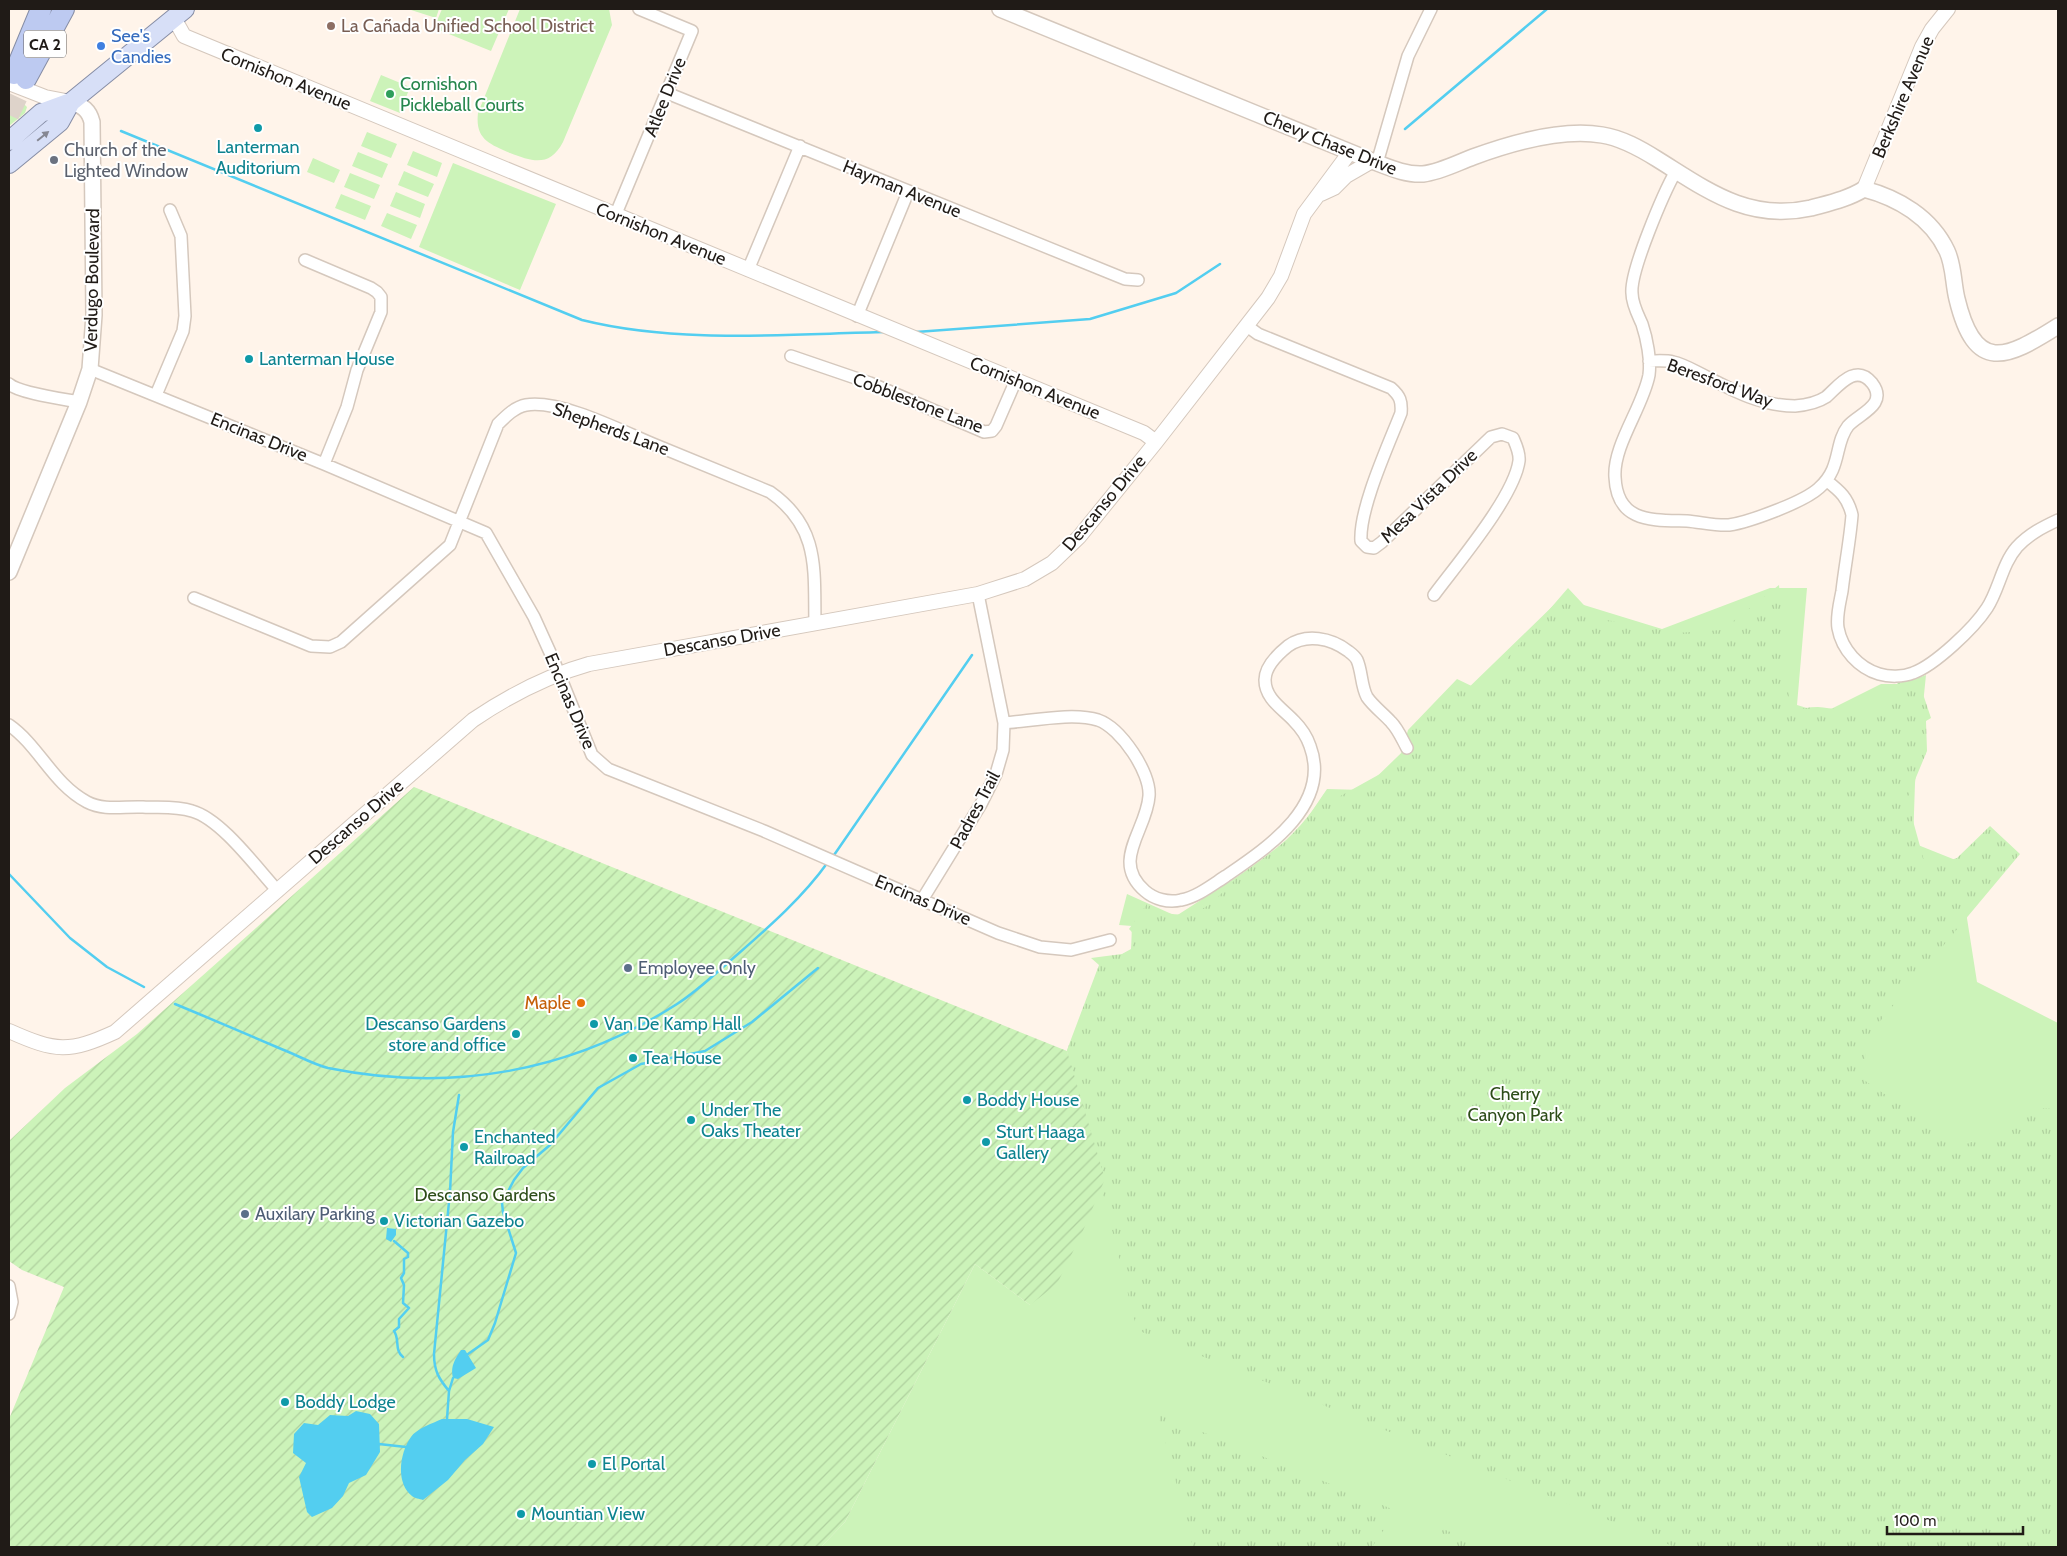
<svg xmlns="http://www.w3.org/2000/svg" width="2067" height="1556" viewBox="0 0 2067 1556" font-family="Cabin,sans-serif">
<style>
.grass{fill:#ccf3b9}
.park{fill:url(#park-tufts)}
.garden{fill:url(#garden-furrows)}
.water{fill:#53cef0}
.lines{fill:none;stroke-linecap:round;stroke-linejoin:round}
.stream{stroke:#53cef0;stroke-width:2.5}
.motorway-tunnel{stroke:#ded3ca;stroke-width:20;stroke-dasharray:20 10;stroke-linecap:butt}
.minor-casing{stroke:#d5c8bd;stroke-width:14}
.tertiary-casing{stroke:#d5c8bd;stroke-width:16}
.secondary-casing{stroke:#d5c8bd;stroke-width:18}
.primary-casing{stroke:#868da5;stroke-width:20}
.motorway-casing{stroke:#868da5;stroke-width:22}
.minor{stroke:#fff;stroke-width:11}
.tertiary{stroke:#fff;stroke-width:14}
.secondary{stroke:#fff;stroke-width:15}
.primary{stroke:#d7dff7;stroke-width:18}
.motorway{stroke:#bdcaf1;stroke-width:20}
.oneway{fill:#858792}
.education-dot{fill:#8d6e63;stroke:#fff;stroke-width:2}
.shop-dot{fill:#3f7fe0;stroke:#fff;stroke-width:2}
.leisure-dot{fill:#2e9e5b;stroke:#fff;stroke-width:2}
.culture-dot{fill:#0f9aa8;stroke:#fff;stroke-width:2}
.worship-dot{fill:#6b7280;stroke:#fff;stroke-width:2}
.service-dot{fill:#5c6f8a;stroke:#fff;stroke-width:2}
.food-dot{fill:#e8710a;stroke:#fff;stroke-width:2}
.labels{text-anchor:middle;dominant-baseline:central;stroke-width:4;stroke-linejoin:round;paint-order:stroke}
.shield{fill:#fff;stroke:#635f5d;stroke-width:1}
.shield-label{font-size:16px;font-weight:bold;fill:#201b17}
.education-label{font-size:18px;fill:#785e54;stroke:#fff;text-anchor:start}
.shop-label{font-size:18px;fill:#366cbe;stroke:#fff;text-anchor:start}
.street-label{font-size:18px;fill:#201b17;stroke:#fff}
.leisure-label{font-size:18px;fill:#27864d;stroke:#fff;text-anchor:start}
.culture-label{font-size:18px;fill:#0d838f;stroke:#fff;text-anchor:start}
.worship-label{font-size:18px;fill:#5b616d;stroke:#fff;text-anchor:start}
.service-label{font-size:18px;fill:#4e5e75;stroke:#fff;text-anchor:start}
.food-label{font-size:18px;fill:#c56008;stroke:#fff;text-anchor:end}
.park-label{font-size:18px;fill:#2d4d18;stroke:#fff}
</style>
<defs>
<pattern id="park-tufts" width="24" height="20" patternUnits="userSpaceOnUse" patternTransform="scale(1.25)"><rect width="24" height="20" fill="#ccf3b9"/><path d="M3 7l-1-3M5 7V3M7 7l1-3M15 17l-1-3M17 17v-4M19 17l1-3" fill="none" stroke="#afd09e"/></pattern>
<pattern id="garden-furrows" width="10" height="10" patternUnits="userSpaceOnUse" patternTransform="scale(1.25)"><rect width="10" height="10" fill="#ccf3b9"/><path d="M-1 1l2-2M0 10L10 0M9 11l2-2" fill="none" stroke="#afd09e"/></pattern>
</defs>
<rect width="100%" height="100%" fill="#fff4ea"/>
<path class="grass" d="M408 9H439L436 18Z
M442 9H509L491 51 434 28Z
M520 9H609L612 25 563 142C550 167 533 162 510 153 489 144 475 139 478 113Z
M381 75 410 87 400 113 370 101Z
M367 132 397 144 391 158 361 146Z
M413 151 442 163 437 177 407 165Z
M358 152 388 164 382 178 352 166Z
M313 158 340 170 334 183 307 172Z
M453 163 556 204 520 290 419 247Z
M404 171 434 184 428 197 398 185Z
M350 173 380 185 374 199 344 187Z
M396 192 425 204 420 218 390 206Z
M341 194 371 206 365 220 335 208Z
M387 213 417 225 411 239 381 226Z
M1770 588H1807L1797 705 1823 713 1881 684H1903L1926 675 1915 783 1913 843 1958 861 1977 982 2058 1023V1547H821L845 1522 975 1264 1030 1305 1072 1073 1067 1051 1104 963 1131 950 1132 926 1119 925 1127 894 1176 916 1291 842 1327 789 1363 790 1561 598 1662 629Z"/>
<path class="park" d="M9 97 24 104 27 107 25 113 9 126Z
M1779 585 1790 710C1799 709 1809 707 1818 707 1844 709 1868 718 1891 702 1897 699 1900 697 1902 691L1897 683 1917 679 1919 682 1931 718 1926 721 1927 751 1907 799 1926 868 1957 858 1990 826 2020 854 1866 1038 1864 1080 1961 1146 1985 1137 2030 1108 2058 1109V1547H1675L1137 1330 1067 1050 1099 965 1091 958 1122 954 1131 949C1134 941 1136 935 1129 929L1147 904C1160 914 1179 917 1195 912 1213 906 1222 891 1236 879 1247 869 1259 862 1270 853 1292 837 1310 816 1324 794L1335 799 1398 764 1408 730 1457 679 1480 690 1568 588 1596 618 1676 633 1722 630Z
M1158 1414 1397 1511 1372 1547H1193Z
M1443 1529 1487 1547H1435Z"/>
<path class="garden" d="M414 787 1067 1051 1105 1179 1082 1233 1057 1284 1030 1305 975 1264 845 1522 821 1547H9V1419L64 1287 22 1270 9 1261V1141L65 1088 137 1034Z"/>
<path class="water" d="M387 1228 396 1229V1235L391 1242 386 1239Z
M461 1350H465L476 1368 458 1379 453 1378C450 1367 455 1359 461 1350Z
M356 1411 370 1414 379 1424 380 1452 366 1475 349 1483 343 1496 332 1508 312 1517 307 1512 299 1477 306 1463 293 1453 294 1434 304 1423 318 1425 330 1415 348 1416Z
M442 1419H467L494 1427 483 1444 465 1460 448 1480 423 1500C420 1499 414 1498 412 1496 395 1483 400 1452 411 1437 416 1429 433 1423 442 1419Z"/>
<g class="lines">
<path class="stream" d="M1405 129 1547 9
M121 131 582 320C678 344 787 334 886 332
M916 332 1090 319 1176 293 1220 264
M832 858 972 655
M9 874 70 938 107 967 144 987
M175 1004C209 1018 244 1033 279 1048 295 1054 312 1064 328 1068 451 1093 571 1072 677 1004 699 990 718 971 738 954 770 926 803 897 828 862
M394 1241 408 1253V1257L404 1259V1273L401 1278 404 1285 403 1303 409 1308 399 1319V1327L394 1331C400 1339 394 1350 403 1357
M468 1354 488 1340 495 1323 516 1253 503 1212 502 1203 514 1180 523 1168 550 1145 598 1088 641 1064 705 1051 752 1022 818 968
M449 1391C439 1379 434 1371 434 1354L450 1192 453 1132 459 1095
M447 1419 449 1391 453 1378
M379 1444 406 1447"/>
<path class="motorway-tunnel" d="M9 115 26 79"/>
<defs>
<path id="minor" d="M667 93 1125 279 1138 280
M1377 163 1408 56 1431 9
M615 216 692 31 639 9
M305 260 371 288 377 292 381 297V312L357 370 347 407 324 464
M748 270 800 146
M857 316 908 192
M1247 326 1258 334 1391 388C1400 396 1402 401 1401 413 1388 446 1359 509 1361 541L1367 547 1374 548 1382 542 1491 437 1502 434 1513 438C1516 445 1520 453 1519 461 1514 497 1457 564 1434 595
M791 356 870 383 984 432 992 431 996 426 1016 380
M1649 361C1657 361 1666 360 1673 362 1683 364 1693 370 1703 375 1732 390 1761 406 1795 406 1806 405 1817 403 1826 397 1837 388 1855 362 1872 383 1889 405 1858 414 1848 426 1834 444 1842 468 1819 488 1804 502 1749 522 1729 525 1716 526 1700 522 1687 521 1652 520 1617 523 1615 477 1613 445 1643 407 1649 375 1651 360 1647 339 1642 324 1638 315 1632 304 1632 293 1630 271 1664 192 1676 171
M90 369 324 464 486 533 534 617 553 659 592 755 608 769 764 831 998 933 1040 947 1071 950 1110 940
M9 384C19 393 63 399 79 402
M156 395 183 331 185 316 181 236 170 210
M1827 481C1840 491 1848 498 1852 515 1850 540 1845 565 1842 591 1840 602 1836 616 1838 628 1842 650 1859 668 1879 674 1889 677 1903 677 1913 673 1935 665 1974 628 1987 608 1999 590 2002 564 2017 547 2029 534 2043 527 2058 520
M194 598 311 646 330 647 341 642 450 545 498 424C506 416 515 407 526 405 559 399 622 431 653 444 692 460 731 476 770 492 820 527 814 569 815 624
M1004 723C1031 721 1073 712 1098 720 1121 728 1151 773 1149 796 1147 830 1110 861 1145 891 1154 899 1168 903 1181 900 1197 897 1212 885 1226 876 1267 848 1332 805 1310 746 1307 737 1301 728 1294 721 1283 709 1265 699 1265 680 1265 666 1278 654 1288 646 1306 633 1331 638 1348 651 1352 654 1355 656 1357 660 1362 671 1361 686 1367 697 1373 706 1384 714 1391 722 1398 729 1402 739 1407 748
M9 725C39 746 53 784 87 802 104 811 124 806 143 807 159 808 176 806 192 811 221 819 256 867 277 890
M922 900 981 804 996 774 1003 750 1004 723 978 594
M9 1286 12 1302 9 1314"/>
<path id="tertiary" d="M174 18 184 36 1144 433 1156 442
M9 83 45 97 71 102
M1864 189 1922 47 1932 29 1948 9
M1321 194 1334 188 1346 176 1372 161
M9 1031C56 1052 69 1053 115 1032L473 720C510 695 546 676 589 664L978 594 1025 579 1052 563 1079 537 1156 442 1268 298 1281 276 1304 214 1350 152"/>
<path id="secondary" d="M1000 9 1372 161C1388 167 1405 175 1423 174 1440 172 1457 163 1473 157 1511 143 1561 128 1602 135 1622 138 1641 149 1657 159 1707 190 1748 222 1811 208 1829 203 1848 199 1864 189 1898 198 1931 217 1947 251 1954 266 1953 283 1957 299 1975 374 2006 359 2058 326
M9 572 79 402 90 369 94 315 92 122C89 110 83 106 71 102"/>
<path id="primary" d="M9 141 41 113 71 102 185 9
M9 164 60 122 71 102"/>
<path id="motorway" d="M14 74 41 9
M26 79 64 9"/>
</defs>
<use href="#minor" class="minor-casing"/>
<use href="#tertiary" class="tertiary-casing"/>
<use href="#secondary" class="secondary-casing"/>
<use href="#primary" class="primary-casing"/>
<use href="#motorway" class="motorway-casing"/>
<use href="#minor" class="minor"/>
<use href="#tertiary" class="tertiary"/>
<use href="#secondary" class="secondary"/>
<use href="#primary" class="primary"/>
<use href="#motorway" class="motorway"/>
</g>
<defs><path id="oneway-solid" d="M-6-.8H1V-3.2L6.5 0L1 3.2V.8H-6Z" transform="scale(1.25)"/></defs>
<use class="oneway" href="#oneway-solid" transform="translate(43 136) rotate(-39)"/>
<circle class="education-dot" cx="331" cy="26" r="5"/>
<circle class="shop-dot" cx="101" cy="46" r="5"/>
<circle class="leisure-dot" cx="390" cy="94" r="5"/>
<g class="culture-dot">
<circle cx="258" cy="128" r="5"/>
<circle cx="249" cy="359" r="5"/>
<circle cx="594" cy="1024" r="5"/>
<circle cx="516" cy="1034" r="5"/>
<circle cx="633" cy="1058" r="5"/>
<circle cx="967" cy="1100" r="5"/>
<circle cx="691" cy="1120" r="5"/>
<circle cx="986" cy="1142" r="5"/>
<circle cx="464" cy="1147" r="5"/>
<circle cx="384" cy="1221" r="5"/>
<circle cx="285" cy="1402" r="5"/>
<circle cx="592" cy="1464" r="5"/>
<circle cx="521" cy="1514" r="5"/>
</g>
<circle class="worship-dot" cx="54" cy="160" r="5"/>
<g class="service-dot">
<circle cx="628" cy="968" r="5"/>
<circle cx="245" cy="1214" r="5"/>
</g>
<circle class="food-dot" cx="581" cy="1003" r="5"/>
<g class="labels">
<rect class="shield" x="24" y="30.5" width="42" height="27" rx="4"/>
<g class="shield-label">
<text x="45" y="44">CA 2</text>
</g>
<g class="education-label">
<text x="341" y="26">La Cañada Unified School District</text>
</g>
<g class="shop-label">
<text x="111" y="36">See's<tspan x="111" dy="21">Candies</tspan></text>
</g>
<g class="street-label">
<text transform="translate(286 79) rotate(22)">Cornishon Avenue</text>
<text transform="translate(665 97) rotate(-68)">Atlee Drive</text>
<text transform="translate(1903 97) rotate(-67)">Berkshire Avenue</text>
<text transform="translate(1330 143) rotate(22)">Chevy Chase Drive</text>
<text transform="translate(902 189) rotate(22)">Hayman Avenue</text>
<text transform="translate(661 234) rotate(22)">Cornishon Avenue</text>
<text transform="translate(92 280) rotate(-89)">Verdugo Boulevard</text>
<text transform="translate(1720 383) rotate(20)">Beresford Way</text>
<text transform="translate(1035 388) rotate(22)">Cornishon Avenue</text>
<text transform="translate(918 403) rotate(21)">Cobblestone Lane</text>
<text transform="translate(611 429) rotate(20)">Shepherds Lane</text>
<text transform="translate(259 437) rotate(22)">Encinas Drive</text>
<text transform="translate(1429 496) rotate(-44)">Mesa Vista Drive</text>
<text transform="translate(1104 503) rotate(-50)">Descanso Drive</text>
<text transform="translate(722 640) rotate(-10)">Descanso Drive</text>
<text transform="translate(570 701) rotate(67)">Encinas Drive</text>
<text transform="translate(975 810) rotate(-62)">Padres Trail</text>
<text transform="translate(356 822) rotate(-41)">Descanso Drive</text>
<text transform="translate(923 900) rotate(23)">Encinas Drive</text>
</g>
<g class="leisure-label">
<text x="400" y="84">Cornishon<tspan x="400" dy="21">Pickleball Courts</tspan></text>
</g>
<g class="culture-label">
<text x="258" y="147" text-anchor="middle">Lanterman<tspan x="258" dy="21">Auditorium</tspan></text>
<text x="259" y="359">Lanterman House</text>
<text x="506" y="1024" text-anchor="end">Descanso Gardens<tspan x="506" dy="21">store and office</tspan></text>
<text x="604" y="1024">Van De Kamp Hall</text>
<text x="643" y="1058">Tea House</text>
<text x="977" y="1100">Boddy House</text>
<text x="701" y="1110">Under The<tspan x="701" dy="21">Oaks Theater</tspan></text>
<text x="996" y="1132">Sturt Haaga<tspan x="996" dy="21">Gallery</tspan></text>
<text x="474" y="1137">Enchanted<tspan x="474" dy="21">Railroad</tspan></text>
<text x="394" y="1221">Victorian Gazebo</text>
<text x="295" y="1402">Boddy Lodge</text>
<text x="602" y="1464">El Portal</text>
<text x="531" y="1514">Mountian View</text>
</g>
<g class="worship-label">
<text x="64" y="150">Church of the<tspan x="64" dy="21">Lighted Window</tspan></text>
</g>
<g class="service-label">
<text x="638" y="968">Employee Only</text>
<text x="255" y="1214">Auxilary Parking</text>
</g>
<g class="food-label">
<text x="571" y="1003">Maple</text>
</g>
<g class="park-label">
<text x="1515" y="1094">Cherry<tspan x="1515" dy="21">Canyon Park</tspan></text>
<text x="485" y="1195">Descanso Gardens</text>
</g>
</g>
<rect width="2067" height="1556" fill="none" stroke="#201b17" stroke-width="20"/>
<path d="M1887 1526v8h136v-8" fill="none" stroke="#201b17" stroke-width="2.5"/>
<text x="1894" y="1526" font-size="15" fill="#201b17" stroke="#ffffff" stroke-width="4" paint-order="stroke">100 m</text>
</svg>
